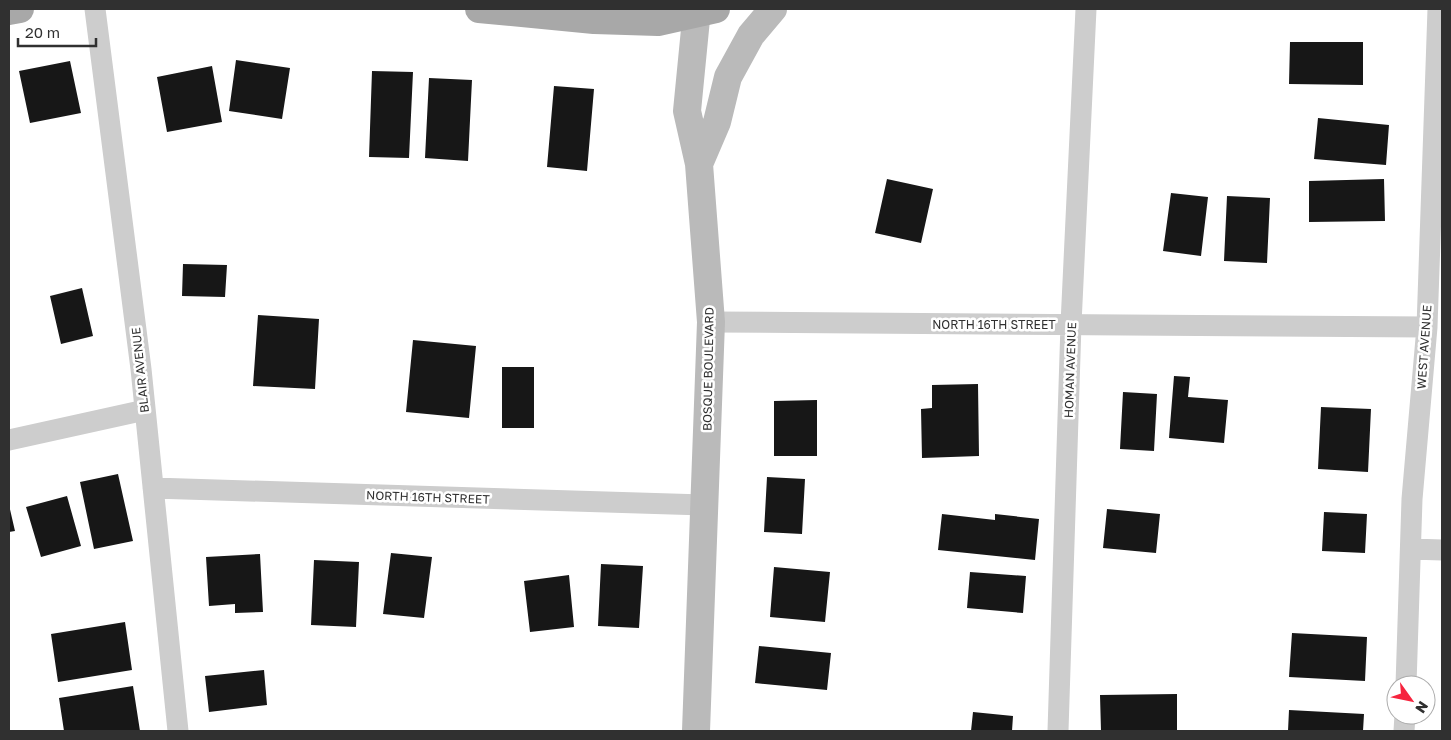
<svg xmlns="http://www.w3.org/2000/svg" width="1451" height="740" viewBox="0 0 1451 740" font-family="'Golos Text',sans-serif">
<style>
.building{fill:#171717}
.lines{fill:none;stroke-linecap:round;stroke-linejoin:round}
.minor{stroke:#cdcdcd;stroke-width:21}
.secondary{stroke:#bababa;stroke-width:28}
.primary{stroke:#a8a8a8;stroke-width:28}
.labels{text-anchor:middle;dominant-baseline:central;stroke-width:5;stroke-linejoin:round;paint-order:stroke}
.street-label{font-size:12px;fill:#303030;stroke:#fff}
</style>
<rect width="100%" height="100%" fill="#fff"/>
<path class="building" d="M1290 42H1363V85L1289 84Z
M236 60 290 68 282 119 229 111Z
M70 61 81 113 30 123 19 71Z
M212 66 222 122 167 132 157 77Z
M372 71 413 72 409 158 369 157Z
M429 78 472 80 468 161 425 158Z
M554 86 594 89 587 171 547 167Z
M1318 118 1389 125 1386 165 1314 159Z
M887 179 933 189 921 243 875 233Z
M1384 179 1385 221 1309 222V181Z
M1171 193 1208 197 1201 256 1163 251Z
M1227 196 1270 198 1267 263 1224 261Z
M183 264 227 265 225 297 182 296Z
M82 288 93 336 61 344 50 296Z
M258 315 319 319 315 389 253 386Z
M413 340 476 346 469 418 406 412Z
M502 367H534V428H502Z
M1174 376 1190 377 1188 397 1228 400 1224 443 1169 438Z
M978 384 979 456 922 458 921 409 932 408V385Z
M1123 392 1157 394 1154 451 1120 449Z
M817 400V456H774V401Z
M1321 407 1371 409 1368 472 1318 469Z
M118 474 133 541 94 549 80 482Z
M767 477 805 479 802 534 764 532Z
M67 496 81 546 41 557 26 507Z
M9 505 15 531 9 532Z
M1107 509 1160 514 1156 553 1103 548Z
M1324 512 1367 514 1365 553 1322 551Z
M942 514 995 520V514L1039 519 1035 560 938 550Z
M391 553 432 557 424 618 383 614Z
M260 554 263 612 235 613V604L209 606 206 557Z
M314 560 359 562 356 627 311 625Z
M601 564 643 566 639 628 598 626Z
M774 567 830 572 825 622 770 617Z
M970 572 1026 576 1023 613 967 608Z
M569 575 574 627 530 632 524 581Z
M125 622 132 670 58 682 51 634Z
M1292 633 1367 637 1365 681 1289 677Z
M759 646 831 653 827 690 755 683Z
M264 670 267 705 209 712 205 676Z
M133 686 140 731H64L59 698Z
M1177 694V730L1101 731 1100 695Z
M1289 710 1364 714 1363 731H1288Z
M973 712 1013 716 1012 731H971Z"/>
<g class="lines">
<path class="minor" d="M95 9 141 369 178 731
M711 322 1427 327
M9 440 145 410
M153 488 704 505
M1411 549 1442 550
M1406 685 1412 499 1427 327 1438 9
M1058 731 1071 324 1086 9
M1404 731 1405 715"/>
<path class="secondary" d="M699 164 717 122 728 77 751 35 773 9
M696 731 711 322 699 164 687 111 697 9"/>
<path class="primary" d="M479 9 594 20 658 22 716 9
M9 11 20 9"/>
</g>
<g class="labels">
<g class="street-label">
<text x="994" y="324">NORTH 16TH STREET</text>
<text transform="translate(1424 347) rotate(-86)">WEST AVENUE</text>
<text transform="translate(708 369) rotate(-89)">BOSQUE BOULEVARD</text>
<text transform="translate(140 370) rotate(-96)">BLAIR AVENUE</text>
<text transform="translate(1070 370) rotate(-88)">HOMAN AVENUE</text>
<text transform="translate(428 497) rotate(2)">NORTH 16TH STREET</text>
</g>
</g>
<rect width="1451" height="740" fill="none" stroke="#303030" stroke-width="20"/>
<g transform="translate(1411 700) rotate(123)"><circle r="24" fill="#ffffff" stroke="#acacac"/>
<path d="M0-4L9 19L0 12L-9 19Z" fill="#f6243e"/>
<text y="-8" font-size="14" font-weight="bold" text-anchor="middle" fill="#303030">N</text>
</g>
<path d="M18 38v8h78v-8" fill="none" stroke="#303030" stroke-width="2.5"/>
<text x="25" y="38" font-size="15" fill="#303030" stroke="#ffffff" stroke-width="4" paint-order="stroke">20 m</text>
</svg>
